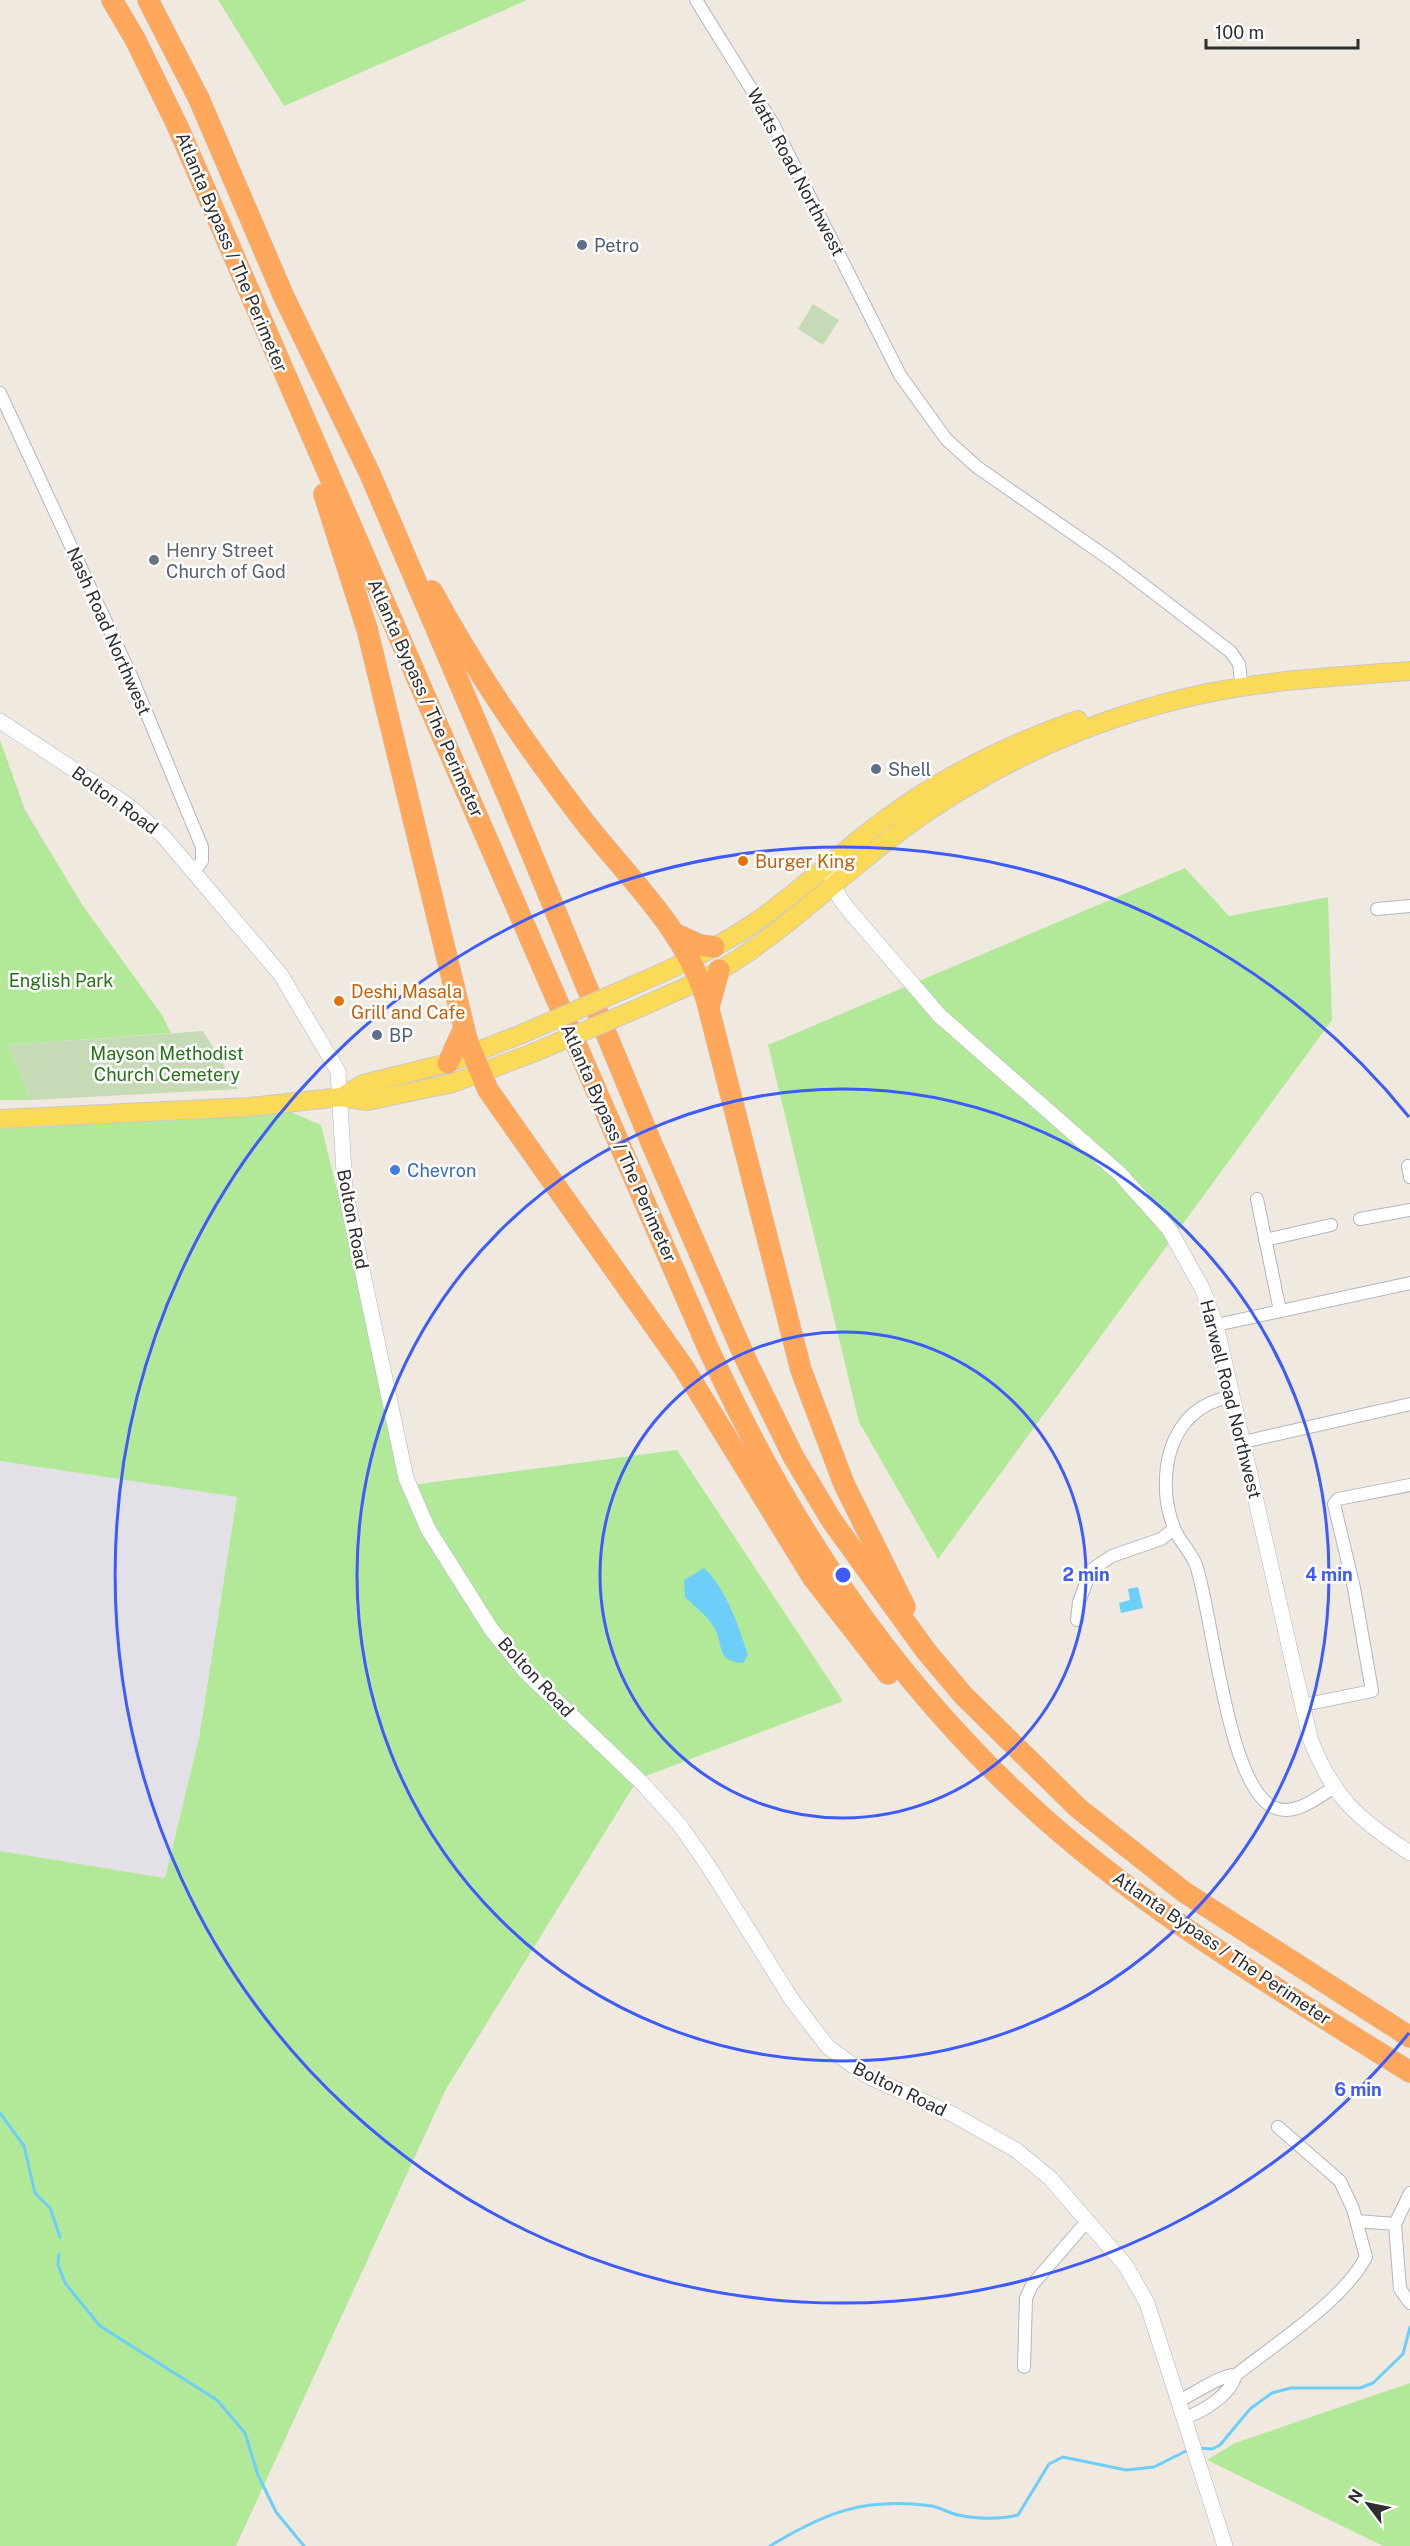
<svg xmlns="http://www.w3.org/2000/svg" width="1410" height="2546" viewBox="0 0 1410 2546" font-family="'Public Sans',sans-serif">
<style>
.industrial{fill:#e3e0e8}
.green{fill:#b2e999}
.cemetery{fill:#c6dbb5}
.water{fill:#6dcef8}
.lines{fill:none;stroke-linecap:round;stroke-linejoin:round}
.stream{stroke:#6dcef8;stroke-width:3}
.minor-casing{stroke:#b3b5c2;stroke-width:14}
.tertiary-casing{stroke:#b3b5c2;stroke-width:16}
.primary-casing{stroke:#c9c9c9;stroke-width:20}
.motorway-casing{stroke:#c9c9c9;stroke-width:22}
.minor{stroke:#fff;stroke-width:12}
.tertiary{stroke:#fff;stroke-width:15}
.primary{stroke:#fbda59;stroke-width:18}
.motorway{stroke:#ffa75b;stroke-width:21}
.primary-bridge-casing{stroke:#c9c9c9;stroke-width:20;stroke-linecap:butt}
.primary-bridge{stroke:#fbda59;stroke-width:18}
.ring{fill:none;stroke:#3d5bff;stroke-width:3}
.service-dot{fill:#5c6f8a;stroke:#fff;stroke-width:2}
.worship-dot{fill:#6b7280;stroke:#fff;stroke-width:2}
.food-dot{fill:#e8710a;stroke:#fff;stroke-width:2}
.shop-dot{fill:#3f7fe0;stroke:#fff;stroke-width:2}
.labels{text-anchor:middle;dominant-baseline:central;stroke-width:5;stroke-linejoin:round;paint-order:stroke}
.street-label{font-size:18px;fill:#2e2e2e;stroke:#fff}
.service-label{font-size:18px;fill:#4e5e75;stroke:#fff;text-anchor:start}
.worship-label{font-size:18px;fill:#5b616d;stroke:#fff;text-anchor:start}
.food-label{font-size:18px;fill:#c56008;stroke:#fff;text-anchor:start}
.park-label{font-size:18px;fill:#267216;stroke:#fff}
.shop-label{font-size:18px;fill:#366cbe;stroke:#fff;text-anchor:start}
.centre{fill:#3d5bff;stroke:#fff;stroke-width:3}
.ring-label{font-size:18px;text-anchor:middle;font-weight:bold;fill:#3d5bff;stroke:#fff;stroke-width:5;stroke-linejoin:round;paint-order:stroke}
</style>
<rect width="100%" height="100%" fill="#f0e9e0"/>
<path class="industrial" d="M0 1461 237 1497 199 1737 165 1878 0 1851Z"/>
<path class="green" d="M218 0H527L284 106Z
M0 740 25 810 83 906 162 1015 171 1033 8 1045 31 1100H0Z
M1185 868 1229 916 1328 897 1332 1020 938 1559 859 1422 768 1045Z
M267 1102 321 1125 374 1341 404 1486 677 1450 843 1701 638 1779 446 2089 236 2546H0V1851L165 1878 199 1738 237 1497 0 1461V1115Z
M1410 2383V2546H1383L1207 2460 1235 2443Z"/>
<path class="cemetery" d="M813 304 839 320 823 345 798 329Z
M203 1031 238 1089 31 1100 8 1045Z"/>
<path class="water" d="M704 1568C727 1590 738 1625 748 1655L743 1663C716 1661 724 1647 715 1629 709 1617 694 1606 685 1597L684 1580Z
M1138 1587 1143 1608 1121 1613 1119 1603 1130 1600 1128 1589Z"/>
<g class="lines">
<path class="stream" d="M0 2113 24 2146 35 2193 50 2208 60 2237
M59 2254 58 2265 65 2283 100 2326 217 2400 245 2433 258 2475 276 2512 304 2546
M1198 2448 1212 2449 1220 2445 1250 2409 1272 2393 1291 2388H1360L1373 2383 1403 2354 1410 2327
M770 2546C826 2512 865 2497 932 2506 941 2508 949 2513 958 2515 978 2519 998 2520 1018 2515L1049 2464 1063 2457 1126 2470 1154 2467 1188 2450"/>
<defs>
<path id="minor" d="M696 0 773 124 900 375 946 439 977 467 1111 560 1231 652 1239 664 1242 688
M0 393 132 678 202 847V861L195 870
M1377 909 1410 906
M1408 1166 1410 1177
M1257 1199 1280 1311
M1360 1219 1410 1210
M1265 1240 1331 1225
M1216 1325 1410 1283
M1233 1397C1185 1403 1164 1444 1166 1490 1166 1501 1170 1519 1175 1530 1180 1542 1191 1552 1196 1565 1213 1614 1227 1789 1275 1808 1295 1816 1317 1798 1333 1788
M1243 1442 1410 1404
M1077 1620 1079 1602 1091 1570 1112 1556 1161 1539 1174 1529
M1303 1705 1372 1691 1354 1588 1334 1504 1338 1499 1410 1485
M1410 2193 1395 2224 1400 2289 1410 2303
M1357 2221 1395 2224
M1024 2367 1026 2298 1032 2285 1088 2220
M1178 2401C1195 2394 1221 2374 1236 2375
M1183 2419C1203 2411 1230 2396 1236 2375 1276 2343 1343 2301 1366 2257L1353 2209 1340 2181 1278 2127"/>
<path id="tertiary" d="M0 721 129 806 163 836 281 975 338 1071 345 1189 406 1478 428 1529 491 1629 525 1671 644 1785 679 1824 709 1867 792 2000 828 2047 867 2076 952 2114 1016 2150 1050 2178 1126 2266 1147 2303 1225 2546
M831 874 839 897 848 909 939 1015 1120 1174 1169 1229 1202 1288 1216 1325 1310 1738C1332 1797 1359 1820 1410 1853"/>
<path id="primary" d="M632 986C676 967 720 947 760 919 805 887 844 849 888 817 946 775 1011 743 1078 720
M641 1007C674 992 708 979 738 959 803 916 857 860 921 816 1004 759 1099 717 1198 695 1267 680 1340 676 1410 671
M341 1097 363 1084 448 1063 524 1033
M0 1119 249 1107 341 1097 367 1101 453 1083 533 1053"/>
<path id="motorway" d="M112 0 135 39 177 125 708 1348C787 1520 886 1672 1026 1802 1141 1909 1278 1989 1410 2072
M148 0 199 99 284 297 370 474 509 799 651 1142 746 1360 793 1456 832 1521 926 1651 963 1695 1078 1808 1184 1892 1410 2037
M324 494 367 629 467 1040 488 1090 684 1368 813 1578 888 1674
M432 591C474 669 526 745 580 816 625 875 683 926 706 998L801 1370 844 1484 905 1607
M678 935 700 945 714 947
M709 1007 719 970
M448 1063 464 1028"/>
</defs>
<use href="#minor" class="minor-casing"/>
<use href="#tertiary" class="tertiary-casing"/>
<use href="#primary" class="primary-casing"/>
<use href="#motorway" class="motorway-casing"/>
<use href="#minor" class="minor"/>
<use href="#tertiary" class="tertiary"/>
<use href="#primary" class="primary"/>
<use href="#motorway" class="motorway"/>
<defs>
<path id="primary-bridge" d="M524 1033 632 986
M533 1053 641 1007"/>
</defs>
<use href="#primary-bridge" class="primary-bridge-casing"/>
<use href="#primary-bridge" class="primary-bridge"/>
</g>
<g class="ring">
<circle cx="843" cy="1575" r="243"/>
<circle cx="843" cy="1575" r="486"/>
<path d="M1409 2033A728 728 0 1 1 1409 1117"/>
</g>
<g class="service-dot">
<circle cx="582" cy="245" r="6"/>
<circle cx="876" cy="769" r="6"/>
<circle cx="377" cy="1035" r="6"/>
</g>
<circle class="worship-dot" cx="154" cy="560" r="6"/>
<g class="food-dot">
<circle cx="743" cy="861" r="6"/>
<circle cx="339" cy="1001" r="6"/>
</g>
<circle class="shop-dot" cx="395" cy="1170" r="6"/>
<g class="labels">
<g class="street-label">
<text transform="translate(796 172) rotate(62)">Watts Road Northwest</text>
<text transform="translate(232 252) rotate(67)">Atlanta Bypass / The Perimeter</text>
<text transform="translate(109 631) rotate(66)">Nash Road Northwest</text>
<text transform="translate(426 698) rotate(66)">Atlanta Bypass / The Perimeter</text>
<text transform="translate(115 800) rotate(36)">Bolton Road</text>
<text transform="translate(619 1143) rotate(66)">Atlanta Bypass / The Perimeter</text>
<text transform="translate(353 1219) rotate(79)">Bolton Road</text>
<text transform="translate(1231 1399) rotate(76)">Harwell Road Northwest</text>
<text transform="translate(536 1677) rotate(47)">Bolton Road</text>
<text transform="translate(1222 1948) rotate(34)">Atlanta Bypass / The Perimeter</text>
<text transform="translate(900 2089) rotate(26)">Bolton Road</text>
</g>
<g class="service-label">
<text x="594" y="245">Petro</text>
<text x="888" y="769">Shell</text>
<text x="389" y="1035">BP</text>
</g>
<g class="worship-label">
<text x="166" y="550">Henry Street<tspan x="166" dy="21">Church of God</tspan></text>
</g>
<g class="food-label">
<text x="755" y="861">Burger King</text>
<text x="351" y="991">Deshi Masala<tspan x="351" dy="21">Grill and Cafe</tspan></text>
</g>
<g class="park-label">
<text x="61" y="980">English Park</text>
<text x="167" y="1053">Mayson Methodist<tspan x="167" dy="21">Church Cemetery</tspan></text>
</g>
<g class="shop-label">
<text x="407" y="1170">Chevron</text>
</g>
</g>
<circle cx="843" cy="1575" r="9" class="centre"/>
<g class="ring-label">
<text x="1086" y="1581">2 min</text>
<text x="1329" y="1581">4 min</text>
<text x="1358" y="2096">6 min</text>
</g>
<g transform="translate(1368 2504) rotate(302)" stroke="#ffffff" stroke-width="4.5" paint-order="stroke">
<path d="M0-4.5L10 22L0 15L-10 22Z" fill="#2e2e2e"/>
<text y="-9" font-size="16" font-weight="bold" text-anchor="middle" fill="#2e2e2e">N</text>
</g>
<path d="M1206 39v9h152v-9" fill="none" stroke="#2e2e2e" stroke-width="3"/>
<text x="1215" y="39" font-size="18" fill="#2e2e2e" stroke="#ffffff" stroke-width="4.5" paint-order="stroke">100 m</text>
</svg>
